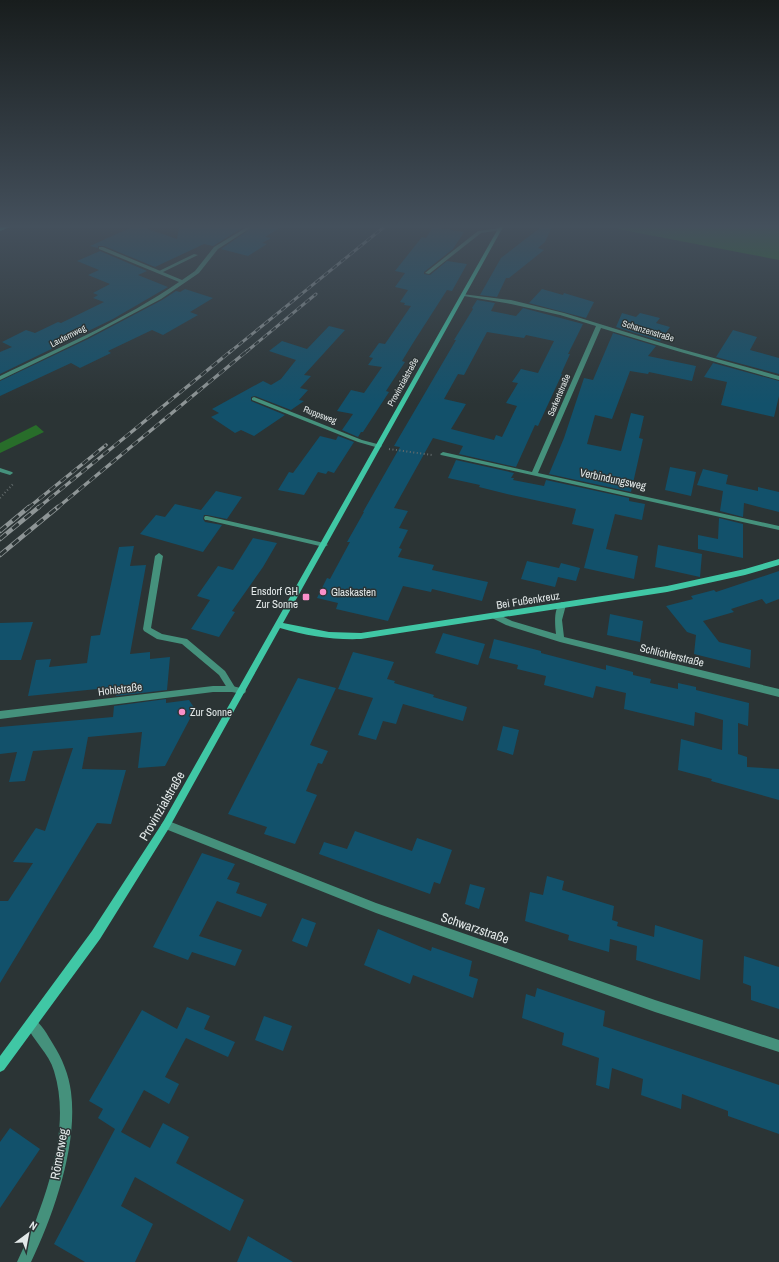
<svg xmlns="http://www.w3.org/2000/svg" width="779" height="1262" viewBox="0 0 779 1262" font-family="'Archivo Narrow',sans-serif">
<style>
.green{fill:#286d2a}
.building{fill:#12516b;fill-rule:evenodd}
.lines{fill:none;stroke-linecap:round;stroke-linejoin:round}
.path{stroke:#646c6d;stroke-width:2;stroke-dasharray:1 2.5;stroke-linecap:butt}
.lane{fill:#45917c;fill-rule:evenodd}
.street{fill:#45917c;fill-rule:evenodd}
.secondary{fill:#40c7a5;fill-rule:evenodd}
.primary{fill:#2ff0c5;fill-rule:evenodd}
.rail-far2-casing{stroke:#8e9596;stroke-width:3}
.rail-far1-casing{stroke:#8e9596;stroke-width:3.5}
.rail-casing{stroke:#8e9596;stroke-width:4.5}
.rail-far2{stroke:#2b3435;stroke-width:2;stroke-dasharray:5.5;stroke-linecap:butt}
.rail-far1{stroke:#2b3435;stroke-width:2.5;stroke-dasharray:7;stroke-linecap:butt}
.rail{stroke:#2b3435;stroke-width:3;stroke-dasharray:8;stroke-linecap:butt}
.poi-dot{fill:#f98fc8;stroke:#2b3435;stroke-width:1.5}
.labels{text-anchor:middle;dominant-baseline:central;stroke-width:3;stroke-linejoin:round;paint-order:stroke}
.far-street-label{font-size:9px;fill:#e3e9e9;stroke:#2b3435}
.street-label{font-size:11px;fill:#e3e9e9;stroke:#2b3435}
.poi-label{font-size:11px;fill:#e3e9e9;stroke:#2b3435;text-anchor:start}
.near-street-label{font-size:13px;fill:#e3e9e9;stroke:#2b3435}
</style>
<rect width="100%" height="100%" fill="#2b3435"/>
<path class="green" d="M618 227H779V260L618 229Z
M36 425 44 432 0 453V443Z"/>
<path class="building" d="M132 227H142L177 239 179 227H244L213 246 204 244 155 267 104 246H98V248L90 246Z
M253 227H281L265 237 271 238 262 243 267 244 248 256 221 249Z
M433 227 464 232 453 249 424 272V274L430 275 447 261 467 264 452 291 447 290 413 343 402 361 405 362 386 391 389 392 363 432H361L358 437 342 430 353 414 337 411 351 390 364 393 382 367 368 365 373 358 369 357 379 343 385 344 411 306 404 305 405 303 400 302 408 290 395 287 405 273 395 271 422 237 426 238Z
M541 227H552L545 242 538 248 544 250 509 278H506L497 297 480 295 501 258Z
M100 251 147 271 138 275 168 287 113 319 0 374V352L12 347 2 342 26 330 35 333 58 322 61 323 104 302 93 298 98 295 93 293 110 284 88 275 99 270 77 261Z
M185 289 213 298 190 312 198 315 163 335 152 330 108 351 111 353 80 368 71 363 0 396V381L88 339 162 300 176 291 180 292Z
M542 289 563 295 564 293 594 302 586 318 529 303Z
M477 300 495 303 491 311 516 316 523 308 583 324 568 354H570L561 374H562L538 426 535 425 516 467 459 454 463 446 433 438 394 508 408 511 399 528 408 530 399 548 402 549 398 557 434 565 432 570 488 582 482 601 432 589 431 592 403 586 388 621 336 609 338 603 317 598 327 578 330 579 350 542H347L364 512H363L400 447 394 446 456 340H454L473 309 472 308ZM487 332 524 338 526 335 554 341 538 373 521 369 512 382 518 383 506 403 517 406 502 437 496 435 494 440 451 429 466 404 444 399 458 374 464 375Z
M622 313 636 317 640 313 660 318 656 323 670 327 660 341 616 327Z
M329 326 345 330 304 375 311 376 300 388 308 390 299 400 304 401 291 410 255 396 251 397V401L285 415 254 436 241 430 235 433 211 417 219 413 212 409 263 381 271 385 281 379 296 360 269 351 282 341 307 349Z
M733 330 757 337 750 350 779 358V374L716 357Z
M613 333 656 346 648 356 696 366 692 381 649 372 648 374 630 371 612 419 595 415 587 444 621 451 631 413 644 416 639 438 643 439 631 492 549 474 564 438 584 378 593 380Z
M713 363 779 381V396L774 417 721 405 727 382 704 377Z
M320 436 336 440 338 436 354 442 334 473 328 471 326 474 318 472 304 495 278 490 289 472 293 473Z
M456 460 514 473 511 478H514L513 480 544 486 546 480 629 498V501L645 504 642 520 615 514 606 549 638 556 634 579 584 568 594 529 572 524 576 509 507 494 479 487 480 485 448 478Z
M670 467 696 472 691 496 665 490Z
M703 469 728 475 726 484 758 491V487L779 492V512L744 503 743 517 720 511 723 491 697 485Z
M216 491 242 497 227 519 207 515H204L203 519 205 522 222 525 203 552 140 534 156 515 165 517 175 504 201 510Z
M719 518 743 524V558L698 549V535L718 539Z
M253 538 277 543 263 567 232 611 235 612 219 637 191 629 210 600 197 596 218 566 233 570Z
M658 545 702 554 700 577 655 567Z
M134 546 130 566 146 565 130 654 150 652V659L170 657 167 690 116 696 117 687 28 696 36 660 51 659 49 667 87 663 91 636 100 635 119 547Z
M527 561 559 568 561 563 580 568 576 581 558 577 555 587 521 579Z
M779 571V599L766 604 762 599 731 609 734 612 703 621 719 642 751 650 750 668 694 654 696 635 687 632 666 606 693 599 691 596 714 590 716 592Z
M610 614 643 621 640 642 607 635Z
M33 622 21 660H0V623Z
M443 633 485 644 478 665 435 653Z
M494 639 541 651V653L606 670V665L633 672V675L651 679 650 683 678 689V683L696 687V690L749 703 748 726 738 723V754L747 757V767L779 769V800L711 781 712 779 678 770 681 739 722 750 723 720 695 712 694 726 624 709 626 693 596 686 593 698 544 685 546 676 517 669 518 665 489 658Z
M353 652 394 662 387 679 395 681 394 683 434 695 433 697 467 707 463 721 403 704 396 724 383 721 376 740 358 735 373 698 338 689Z
M298 678 336 688 310 745 328 751 322 764 318 763 306 791 317 795 295 844 264 834 267 827 228 814Z
M166 699V703L189 700 195 709 165 766 138 768 142 732 88 737 82 769 126 770 111 824 97 823 0 983V901H8L33 863 13 862 36 828 45 831 73 748 33 751 25 781 9 782 17 752 0 754V727L113 717 114 706Z
M503 726 519 730 513 755 497 750Z
M355 831 412 851 417 838 452 850 440 884 434 882 430 894 319 854 324 842 347 849Z
M202 853 235 864 227 879 240 883 236 893 267 904 261 917 217 901 199 936 242 950 235 966 192 952 188 960 153 947Z
M547 876 564 881 562 890 614 906 612 920 618 922 617 926 654 937 655 925 703 940 700 980 636 960 637 946 610 939 609 952 568 940 569 935 525 921 530 892 543 895Z
M470 884 485 888 479 909 465 904Z
M302 918 316 923 307 947 292 941Z
M378 929 431 951 432 947 472 961 469 976 478 979 473 998 413 975 410 984 364 965Z
M744 956 779 967V1009L751 1000V986L743 983Z
M537 988 605 1011 603 1026 779 1085V1134L728 1116V1111L682 1094 681 1109 641 1095 643 1079 612 1068 609 1089 596 1085 599 1058 562 1045 564 1033 522 1018 526 994 535 997Z
M187 1007 210 1016 204 1029 235 1042 228 1057 186 1038 165 1077 179 1084 169 1104 144 1090 121 1132 150 1148 163 1123 189 1137 176 1163 244 1200 230 1231 135 1177 121 1206 153 1224 135 1262H85L54 1244 115 1129 98 1118 103 1109 89 1101 142 1010 177 1029Z
M264 1016 292 1026 283 1051 255 1040Z
M10 1128 40 1149 0 1208V1142Z
M248 1236 293 1262H237Z"/>
<g class="lines">
<path class="path" d="M389 449 432 455
M0 498 14 483"/>
<path class="lane" d="M194 254 198 255 161 273 157 272Z
M159 553 163 556 151 628 162 634 187 639 225 671 236 689 235 691 232 692 229 691 219 675 182 644 157 639 144 631 143 629 155 556Z"/>
<path class="street" d="M247 227H252L218 249 199 273 161 299 87 338 0 380V376C60 347 124 320 179 282L99 249V247H103L182 280 195 271 214 247Z
M500 228H502V230L481 233 429 274 425 273 478 231Z
M462 294 511 300 564 313 681 349 779 376V380L677 351 601 328 538 473 779 526V530L441 455 440 454 443 452 532 472 596 326 560 315 511 304 464 296H462Z
M254 397 362 440 381 445 382 446 379 448 358 442 252 400V398Z
M0 468 12 472 13 473 10 475 0 472Z
M205 516H207L324 543 328 545 324 547 207 520H205L204 518Z
M562 602 566 605 562 620 564 637 779 689V697L560 642 506 625 492 618 491 616 495 613 512 621 556 634C555 626 553 606 562 602Z
M213 686H232L245 689 246 691 245 693 242 694 232 692H213L0 719V711Z
M166 820 376 903 655 1000 779 1040V1052L655 1012 376 913 163 828 161 825 163 822Z
M32 1018C41 1022 48 1036 53 1044 62 1058 69 1075 71 1092 78 1145 54 1214 31 1262H17C23 1248 30 1235 36 1220 53 1175 69 1119 54 1071 49 1053 33 1041 26 1024L28 1020Z"/>
<path class="secondary" d="M499 227H503L283 623 329 632 361 633 667 586 745 569 779 559V565L745 575 667 592 361 639C333 640 307 636 280 628L169 828 100 939 4 1070 0 1072V1056L92 931 163 822Z"/>
<path class="primary" d="M0 227H10L0 231Z"/>
<defs>
<path id="rail-far2" d="M230 352 384 227
M246 352 316 294"/>
<path id="rail-far1" d="M28 508 106 445
M38 508 231 351
M57 508 247 351"/>
<path id="rail" d="M0 531 29 507
M0 539 39 507
M0 555 58 507"/>
</defs>
<use href="#rail-far2" class="rail-far2-casing"/>
<use href="#rail-far1" class="rail-far1-casing"/>
<use href="#rail" class="rail-casing"/>
<use href="#rail-far2" class="rail-far2"/>
<use href="#rail-far1" class="rail-far1"/>
<use href="#rail" class="rail"/>
</g>
<linearGradient id="sky" x2="0" y2="1"><stop stop-color="#181d1d"/><stop offset="0.56" stop-color="#44505c"/><stop offset="1" stop-color="#44505c" stop-opacity="0"/></linearGradient>
<rect width="779" height="404" fill="url(#sky)"/>
<g class="poi-dot">
<circle cx="323" cy="592" r="4"/>
<rect x="302" y="593" width="8" height="8" rx="2"/>
<circle cx="182" cy="712" r="4"/>
</g>
<g class="labels">
<g class="far-street-label">
<text transform="translate(648 331) rotate(17)">Schanzenstraße</text>
<text transform="translate(68 336) rotate(-27)">Lauternweg</text>
<text transform="translate(403 382) rotate(-61)">Provinzialstraße</text>
<text transform="translate(559 395) rotate(-67)">Sarkertstraße</text>
<text transform="translate(320 415) rotate(21)">Ruppsweg</text>
</g>
<g class="street-label">
<text transform="translate(613 479) rotate(12)">Verbindungsweg</text>
<text transform="translate(528 600) rotate(-9)">Bei Fußenkreuz</text>
<text transform="translate(672 655) rotate(14)">Schlichterstraße</text>
<text transform="translate(120 689) rotate(-7)">Hohlstraße</text>
</g>
<g class="poi-label">
<text x="298" y="591" text-anchor="end">Ensdorf GH<tspan x="298" dy="13">Zur Sonne</tspan></text>
<text x="331" y="592">Glaskasten</text>
<text x="190" y="712">Zur Sonne</text>
</g>
<g class="near-street-label">
<text transform="translate(162 806) rotate(-60)">Provinzialstraße</text>
<text transform="translate(475 928) rotate(19)">Schwarzstraße</text>
<text transform="translate(59 1154) rotate(-80)">Römerweg</text>
</g>
</g>
<g transform="translate(28 1234) rotate(32)" stroke="#2b3435" stroke-width="3" paint-order="stroke">
<path d="M0-3L7 15L0 10L-7 15Z" fill="#e3e9e9"/>
<text y="-6" font-size="11" font-weight="bold" text-anchor="middle" fill="#e3e9e9">N</text>
</g>
</svg>
